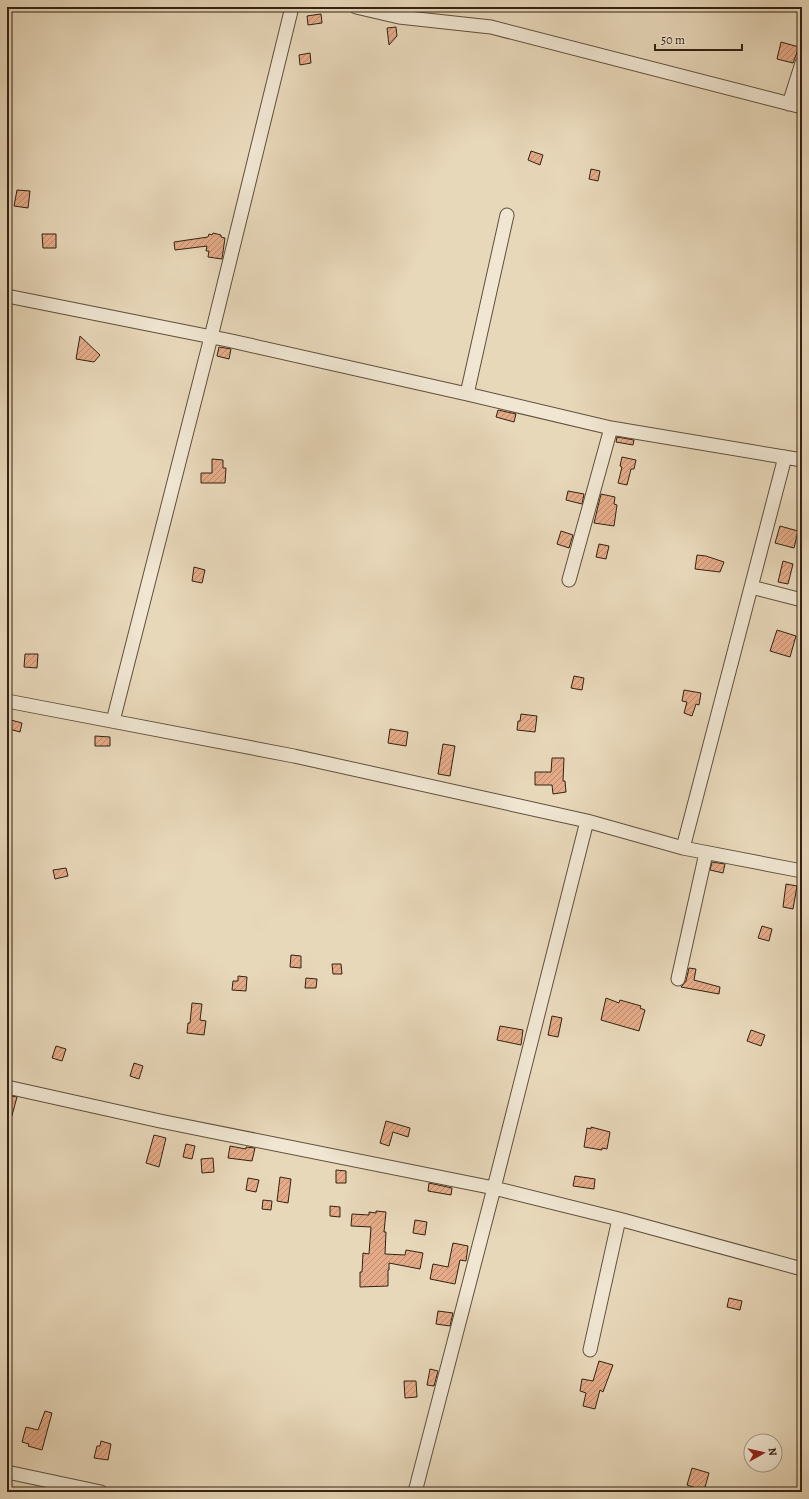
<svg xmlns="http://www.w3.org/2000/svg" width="809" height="1499" viewBox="0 0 809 1499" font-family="Alegreya,serif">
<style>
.building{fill:url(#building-hatch);stroke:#322212}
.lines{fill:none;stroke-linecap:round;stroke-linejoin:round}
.street-casing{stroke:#60503c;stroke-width:15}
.street{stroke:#f0e6d2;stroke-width:13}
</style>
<defs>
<pattern id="building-hatch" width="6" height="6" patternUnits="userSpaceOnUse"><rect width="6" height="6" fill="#e5ab88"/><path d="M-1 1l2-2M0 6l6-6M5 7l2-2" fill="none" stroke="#ba8b6e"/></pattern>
</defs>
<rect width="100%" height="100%" fill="#e8d8ba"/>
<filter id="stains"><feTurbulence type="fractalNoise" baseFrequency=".005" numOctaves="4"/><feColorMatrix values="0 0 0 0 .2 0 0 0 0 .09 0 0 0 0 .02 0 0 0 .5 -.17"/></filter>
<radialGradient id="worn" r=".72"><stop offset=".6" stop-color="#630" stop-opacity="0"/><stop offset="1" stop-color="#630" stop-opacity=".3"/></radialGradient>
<path class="building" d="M321 14 322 23 308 25 307 16Z
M396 27 397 36 389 45 387 28Z
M781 42 799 47 793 63 777 59Z
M310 53 311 63 300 65 299 55Z
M531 151 543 155 540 165 528 160Z
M591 169 600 171 598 181 589 179Z
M17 190 30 191 28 208 14 206Z
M213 233 221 235V237L225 238 222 259 208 257 209 251H206L207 246 175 250 174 242 208 237 209 234 212 235Z
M42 234H56V248H43Z
M80 336 100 355 94 362 76 359Z
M219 347 231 349 229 359 217 356Z
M498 410 516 414 514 422 496 417Z
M617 437 634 440 633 445 616 442Z
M622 457 636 460 634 469H631L627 485 618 483 622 467 620 466Z
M212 459 223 460V468H226L225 483H201V473H212Z
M568 491 584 494 582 504 566 500Z
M601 494 615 497 614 504 617 505 614 526 594 523Z
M780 526 798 531 794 548 775 543Z
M561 531 573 535 569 548 557 544Z
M599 544 609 546 606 559 596 557Z
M697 555 706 556 724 562 720 572 695 569Z
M783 561 793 564 788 584 778 582Z
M194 567 205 570 202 583 192 581Z
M777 630 796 636 790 657 770 651Z
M25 654H38L37 668 24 667Z
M574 676 584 678 582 690 571 688Z
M684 690 701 693 699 705 696 704 692 716 684 713 687 702 682 701Z
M521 714 537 716 535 732 517 730 518 721H520Z
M11 720 22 723 20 732 9 729Z
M390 729 408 732 406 746 388 743Z
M95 736 110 737V746H95Z
M443 744 455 746 450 776 438 774Z
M552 758H564L563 781H565L566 792 553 794 552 785H535V772H551Z
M712 862 725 864 723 873 710 870Z
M66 868 68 876 55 879 53 870Z
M786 884 797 886 793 909 783 907Z
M762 926 772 929 769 941 758 938Z
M291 955 301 956V968L290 967Z
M332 964H341L342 974H333Z
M689 968 696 969 694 980 720 987 719 994 681 987 686 981Z
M238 976 247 977 246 991 232 990 233 981H238Z
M306 978 317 979 316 988H305Z
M606 998 619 1003 620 1000 641 1006 640 1008 645 1010 639 1031 601 1020Z
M192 1003 202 1004 200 1020 206 1021 204 1035 187 1033 188 1023H190Z
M552 1016 562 1018 558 1037 548 1035Z
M500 1026 523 1030 521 1045 497 1040Z
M751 1030 765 1035 761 1046 747 1041Z
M56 1046 66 1049 62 1061 52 1058Z
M134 1063 143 1066 139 1079 130 1076Z
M7 1095 17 1097 10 1123H7Z
M386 1121 410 1128 408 1137 393 1132 389 1146 380 1143Z
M591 1127 610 1132 607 1149 602 1148V1150L584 1147 587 1128 591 1129Z
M154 1135 166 1138 159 1167 146 1163Z
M186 1144 195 1146 192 1159 183 1157Z
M230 1146 246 1149V1147L255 1148 252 1161 228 1158Z
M213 1158 214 1172 202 1173 201 1159Z
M336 1170 346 1171V1183H336Z
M575 1176 595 1179 594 1189 573 1186Z
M280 1177 291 1179 288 1203 277 1201Z
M248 1178 259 1180 256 1192 246 1190Z
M429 1183 452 1188 451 1195 428 1191Z
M263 1200 272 1201 271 1210 262 1209Z
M330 1206 340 1207V1217L330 1216Z
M376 1211 386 1212 384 1232H386L385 1254 405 1255 406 1250 423 1253 420 1269 389 1263V1270H388V1286L360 1287V1272H362L363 1253 369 1254 371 1227 351 1226 352 1214 369 1215V1212L376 1213Z
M415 1220 427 1222 425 1235 413 1233Z
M453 1243 468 1246 466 1261 460 1260 455 1284 430 1279 433 1264 448 1267Z
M729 1298 742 1301 740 1310 727 1307Z
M438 1311 453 1313 450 1326 436 1324Z
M599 1361 613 1365 603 1392 600 1390 595 1409 583 1406 586 1393 580 1391 582 1379 593 1381Z
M430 1369 438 1371 434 1386 427 1385Z
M404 1381H416L417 1397 405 1398Z
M45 1411 52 1413 42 1450 28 1446 29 1444 22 1442 26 1427 38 1430Z
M101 1441 111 1444 108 1460 94 1458 97 1446H100Z
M692 1468 709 1473 704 1491 687 1485Z"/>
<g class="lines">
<defs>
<path id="street" d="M356 7 399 17 491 27 802 107
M789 104 802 63
M7 296 227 340 467 394 611 428 802 460
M467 394 507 215
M569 580 611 428
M751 587 802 600
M7 701 294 756 587 821 683 848 802 871
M113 721 211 337 292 7
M683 848 785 457
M678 979 706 853
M7 1087 160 1121 494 1188 619 1219 802 1269
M590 1350 619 1219
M7 1472 101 1492
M415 1492 494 1188 587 821"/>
</defs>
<use href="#street" class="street-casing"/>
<use href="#street" class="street"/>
</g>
<rect width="809" height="1499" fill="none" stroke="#e8d8ba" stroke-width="24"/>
<rect x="8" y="8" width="793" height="1483" fill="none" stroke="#322212" stroke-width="2"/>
<rect x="12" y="12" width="785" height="1475" fill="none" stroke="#322212"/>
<g transform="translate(763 1453) rotate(82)"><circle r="19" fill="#f0e6d2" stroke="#a49885"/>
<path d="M0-3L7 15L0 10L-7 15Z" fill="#8f2418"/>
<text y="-6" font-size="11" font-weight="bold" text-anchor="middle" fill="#322212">N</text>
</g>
<path d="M655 44v6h87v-6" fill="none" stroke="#322212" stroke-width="2"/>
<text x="661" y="44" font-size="12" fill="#322212" stroke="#f0e6d2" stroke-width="3" paint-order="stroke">50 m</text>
<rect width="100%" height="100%" filter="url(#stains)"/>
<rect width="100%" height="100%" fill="url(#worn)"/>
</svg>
